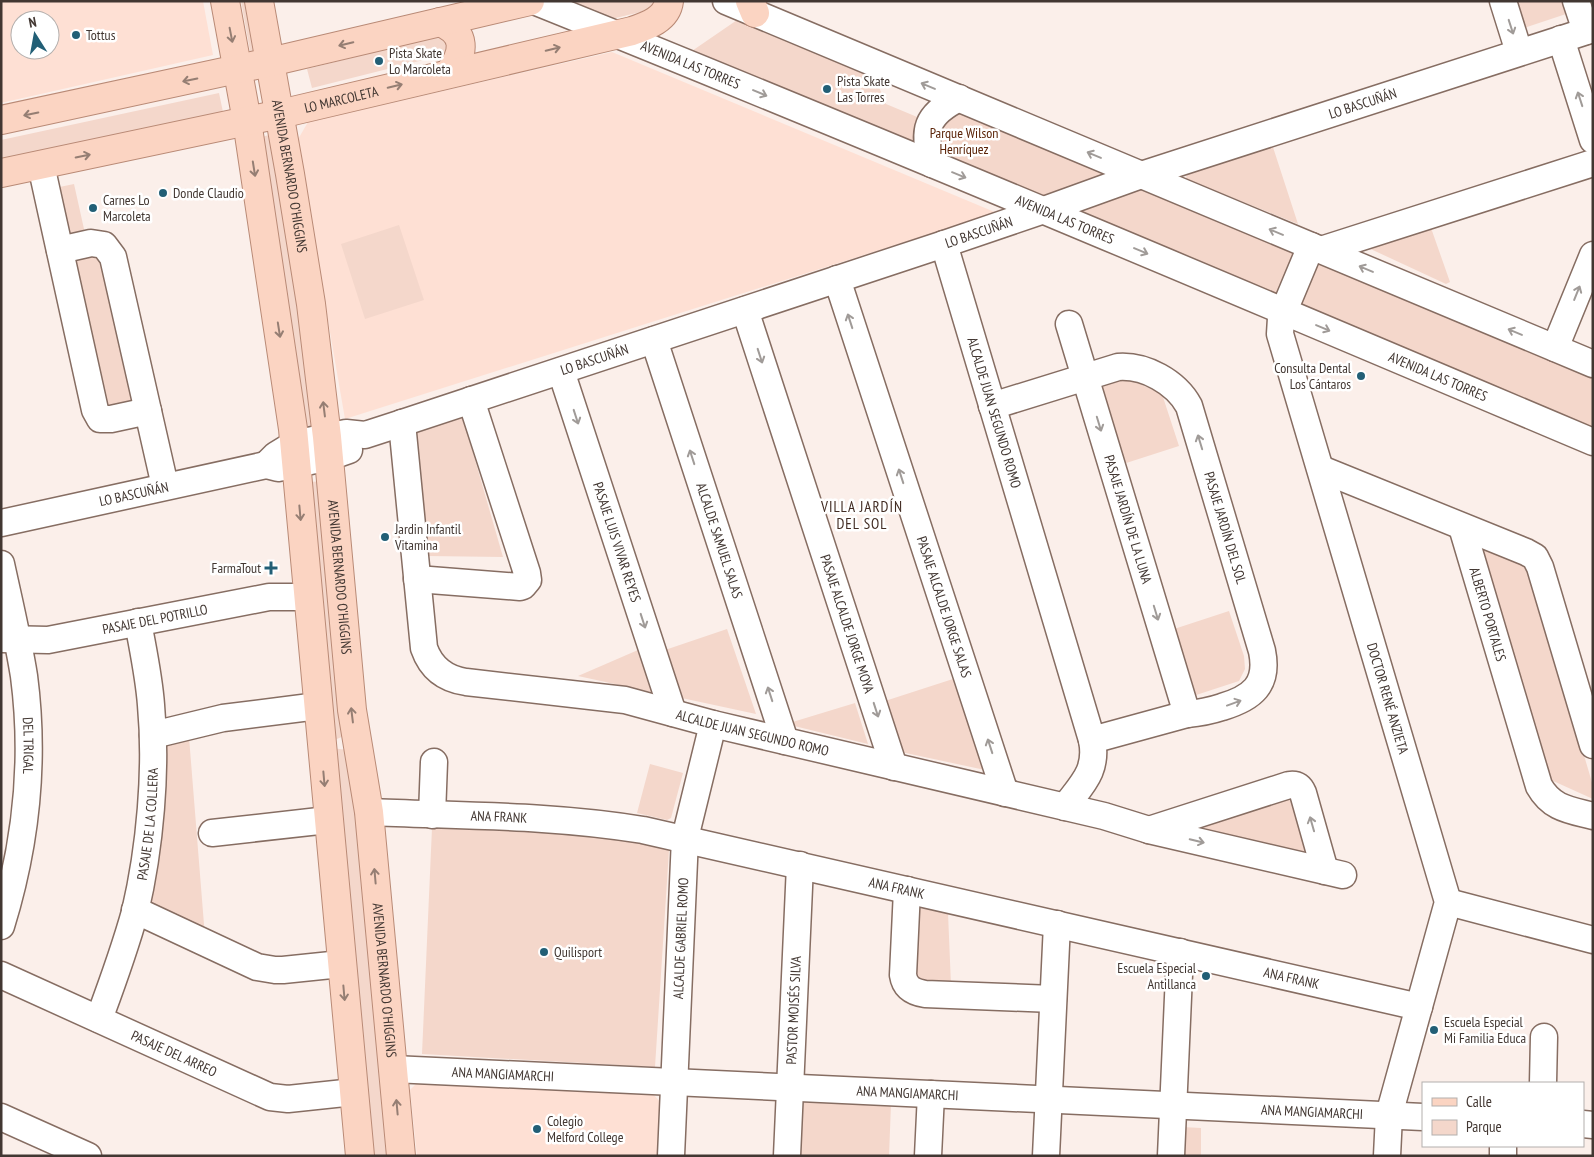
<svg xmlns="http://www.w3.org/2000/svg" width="1594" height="1157" viewBox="0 0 1594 1157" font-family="'PT Sans Narrow',sans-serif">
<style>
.built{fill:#fee0d4;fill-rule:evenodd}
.green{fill:#f4d7cb}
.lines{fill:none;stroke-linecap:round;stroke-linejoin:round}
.minor-casing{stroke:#866d62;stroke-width:29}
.major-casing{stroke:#b98a76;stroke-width:30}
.minor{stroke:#fff;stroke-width:26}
.major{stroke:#fbd4c2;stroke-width:28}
.oneway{stroke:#a09b98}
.oneway2{stroke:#957e73}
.poi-dot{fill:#225f76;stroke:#fff;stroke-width:2}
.labels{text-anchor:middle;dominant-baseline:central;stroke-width:5;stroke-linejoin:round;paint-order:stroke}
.poi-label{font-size:14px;fill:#423732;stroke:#fff;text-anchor:start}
.street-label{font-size:14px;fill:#423732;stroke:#fff}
.park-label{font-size:14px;fill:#5b2408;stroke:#fff}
.neighbourhood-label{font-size:15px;letter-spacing:1px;fill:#412b22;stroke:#fff}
</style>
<rect width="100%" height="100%" fill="#fbefea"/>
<path class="built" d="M1 1H203L213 55 1 103ZM20 20H50V50H20Z
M612 52 997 213 345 419 297 141 308 122Z
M418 1082 654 1095 660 1102 658 1156H417L410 1090Z"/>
<path class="green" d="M241 1H250L258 49 252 53 250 51Z
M577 1H662L649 10 603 21 571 4Z
M1509 1H1565L1569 13 1518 30Z
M740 18 873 73 886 104 922 119 918 146 689 53Z
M447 34 451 53 312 88 307 69Z
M219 93 223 112 1 160V140Z
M951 108 1593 378V432L935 157 930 142Z
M275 133 320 430 305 437 259 138Z
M1270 138 1298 224 1186 179 1187 172Z
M74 184 86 238 102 234 139 407 99 415 50 189Z
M399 225 424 300 365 319 341 244Z
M1431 228 1450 282 1446 284 1362 245Z
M1122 376 1162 394 1179 446 1120 465 1094 385Z
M461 411 503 557 427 556 410 432Z
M324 481 349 734 332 741 309 482Z
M1478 540 1527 560 1593 786V799L1551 780Z
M1229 611 1244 656 1245 669 1239 681 1190 697 1168 631Z
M727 629 756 714 677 697 662 651Z
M638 650 656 693 578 676Z
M956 678 985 770 901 752 885 701Z
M855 703 868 744 786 724Z
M189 737 205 937 140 906 158 740Z
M331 748 348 750 358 803 394 1156H371Z
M650 764 683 773 671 818 667 820 637 813Z
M1291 795 1309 858 1181 827Z
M432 828 580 833 606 836 669 850 655 1067 422 1054Z
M913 907 948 913 951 985 921 982 909 970Z
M801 1099 891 1104 889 1156H798Z
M1182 1127 1201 1128V1156H1181Z"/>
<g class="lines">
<defs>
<g id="minor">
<path id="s1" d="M534 1C889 144 1241 293 1593 442"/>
<path d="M726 1 1593 364"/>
<path d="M1503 1 1519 52"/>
<path d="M1576 1 1586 31"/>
<path d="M1561 39 1593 140"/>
<path d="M932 164C922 130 926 115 959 98"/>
<path d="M41 165 95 410 100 419H111L148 411"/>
<path id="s2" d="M944 244 1092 740C1098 771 1082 784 1065 807"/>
<path id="s3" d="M1311 246 1281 318 1280 334 1448 902 1389 1115 1387 1156"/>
<path d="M60 250 91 243 104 245 113 257 165 486"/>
<path d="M1321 250 1593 163"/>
<path id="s4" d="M837 279 1005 793"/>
<path id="s5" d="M745 310 894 767"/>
<path id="s6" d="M1069 324 1187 714"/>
<path id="s7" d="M654 340 785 741"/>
<path d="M1555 348 1593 255"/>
<path id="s8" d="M561 371 673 713"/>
<path id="s9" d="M992 406 1118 367C1145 365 1176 382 1189 406L1262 651C1269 685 1252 698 1222 707 1210 711 1199 713 1187 714L1092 740"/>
<path id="s10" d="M402 423 424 648C431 668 445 679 466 682L625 700 713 724 1104 816 1149 830 1343 875"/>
<path id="s11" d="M266 465 276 455 294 444 346 433 365 435 402 423 944 244 1044 210 1141 175 1593 29"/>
<path d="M1321 469 1526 552 1535 557 1540 567 1593 745"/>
<path id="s12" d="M1 523 266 465 278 468 329 457 349 450"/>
<path id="s13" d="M1462 527 1539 786C1552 809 1570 810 1593 816"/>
<path id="s14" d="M1 564C9 601 18 638 24 676 35 760 26 845 1 926"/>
<path d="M417 579 520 587 523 586 528 580 527 573 471 400"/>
<path id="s15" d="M2 639 48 640 269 597H308"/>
<path d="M153 735 223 718 318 706"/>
<path id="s16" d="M369 812C460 816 553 815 643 830L1419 1007"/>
<path d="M432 815 434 762"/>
<path d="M1149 830 1289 785C1296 784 1300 786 1303 793L1325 871"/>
<path d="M212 833 328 820"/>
<path d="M907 890 903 975C905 988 913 992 925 994L1053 999"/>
<path d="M1448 902 1593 940"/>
<path d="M135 910 257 967 275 970H283L341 964"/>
<path id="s17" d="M1 975 270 1097 288 1099 354 1092"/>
<path id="s18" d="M99 1019C112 984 125 948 135 912 150 848 157 770 151 705 149 677 143 650 138 622"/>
<path id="s19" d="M393 1069 1423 1117"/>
<path d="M1543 1083 1544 1037"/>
<path d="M1 1117 88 1156"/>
<path d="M1583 1124 1593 1125"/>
<path id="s20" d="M671 1156 685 838 713 724"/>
<path id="s21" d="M787 1156 800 865"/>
<path d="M928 1156 931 1094"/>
<path d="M1046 1156 1057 924"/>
<path d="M1171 1156 1180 952"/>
<path d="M1503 1156V1146"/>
</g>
<g id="major">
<path d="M225 1 247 121 293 429 360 1156"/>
<path id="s22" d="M259 1 290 174 311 304 327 437 352 710 369 812 401 1156"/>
<path d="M750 1 755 13"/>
<path d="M440 22C467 33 465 53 449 73"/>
<path d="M1 120 270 62 530 1"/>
<path id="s23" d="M1 173 280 114 632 31C647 26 667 19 669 1"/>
</g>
</defs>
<use href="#minor" class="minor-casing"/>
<use href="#major" class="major-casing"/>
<use href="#minor" class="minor"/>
<use href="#major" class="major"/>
</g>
<defs><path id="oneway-shaft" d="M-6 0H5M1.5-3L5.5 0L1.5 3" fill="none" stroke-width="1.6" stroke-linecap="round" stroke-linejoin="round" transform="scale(1.25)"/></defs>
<g class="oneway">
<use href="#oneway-shaft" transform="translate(1511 27) rotate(72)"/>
<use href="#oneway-shaft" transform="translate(928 86) rotate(-157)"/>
<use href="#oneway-shaft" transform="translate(760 93) rotate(23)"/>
<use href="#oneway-shaft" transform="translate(1580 99) rotate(-108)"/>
<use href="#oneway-shaft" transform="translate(1094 155) rotate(-157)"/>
<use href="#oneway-shaft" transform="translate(959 175) rotate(22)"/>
<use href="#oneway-shaft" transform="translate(1276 232) rotate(-157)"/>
<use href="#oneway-shaft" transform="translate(1141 251) rotate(23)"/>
<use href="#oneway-shaft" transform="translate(1366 269) rotate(-157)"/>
<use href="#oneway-shaft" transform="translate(1577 293) rotate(-68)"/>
<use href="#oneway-shaft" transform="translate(850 321) rotate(-108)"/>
<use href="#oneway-shaft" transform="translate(1323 328) rotate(23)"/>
<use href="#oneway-shaft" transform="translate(1515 332) rotate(-157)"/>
<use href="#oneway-shaft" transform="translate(760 356) rotate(72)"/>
<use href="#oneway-shaft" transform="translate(576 417) rotate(72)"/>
<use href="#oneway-shaft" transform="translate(1099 424) rotate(73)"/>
<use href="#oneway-shaft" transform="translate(1200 442) rotate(-107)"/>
<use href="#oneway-shaft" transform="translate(692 457) rotate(-108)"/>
<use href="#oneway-shaft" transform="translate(901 476) rotate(-108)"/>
<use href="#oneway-shaft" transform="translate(1156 613) rotate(73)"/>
<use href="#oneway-shaft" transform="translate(643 621) rotate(72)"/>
<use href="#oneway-shaft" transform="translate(770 694) rotate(-108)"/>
<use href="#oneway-shaft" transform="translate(1234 703) rotate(-20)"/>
<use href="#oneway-shaft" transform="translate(876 710) rotate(72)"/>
<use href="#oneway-shaft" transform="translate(990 746) rotate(-108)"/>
<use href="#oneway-shaft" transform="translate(1312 824) rotate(-106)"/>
<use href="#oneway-shaft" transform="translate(1197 841) rotate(13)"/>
</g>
<g class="oneway2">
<use href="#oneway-shaft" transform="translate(231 35) rotate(79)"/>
<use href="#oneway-shaft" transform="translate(346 44) rotate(167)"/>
<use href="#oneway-shaft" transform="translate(553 49) rotate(-13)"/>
<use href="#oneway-shaft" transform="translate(190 80) rotate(168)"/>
<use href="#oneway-shaft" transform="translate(395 86) rotate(-13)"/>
<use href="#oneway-shaft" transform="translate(31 114) rotate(168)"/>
<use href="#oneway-shaft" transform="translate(83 156) rotate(-12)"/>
<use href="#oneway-shaft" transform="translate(254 169) rotate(81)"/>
<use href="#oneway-shaft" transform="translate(279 330) rotate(81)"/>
<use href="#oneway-shaft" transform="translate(324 409) rotate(-97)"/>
<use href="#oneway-shaft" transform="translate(300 513) rotate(85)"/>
<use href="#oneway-shaft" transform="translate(352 715) rotate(-97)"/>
<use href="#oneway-shaft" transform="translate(324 779) rotate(85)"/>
<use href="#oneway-shaft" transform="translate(375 876) rotate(-95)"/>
<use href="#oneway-shaft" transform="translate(344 993) rotate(85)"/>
<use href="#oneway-shaft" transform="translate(397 1107) rotate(-95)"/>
</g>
<g class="poi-dot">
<circle cx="76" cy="35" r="5"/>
<circle cx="379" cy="61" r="5"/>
<circle cx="827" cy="89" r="5"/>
<circle cx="163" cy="193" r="5"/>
<circle cx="93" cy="208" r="5"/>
<circle cx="1361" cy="376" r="5"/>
<circle cx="385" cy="537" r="5"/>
<path d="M268.5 560.5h5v5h5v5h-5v5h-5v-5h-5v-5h5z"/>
<circle cx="544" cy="952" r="5"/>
<circle cx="1206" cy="976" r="5"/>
<circle cx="1434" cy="1030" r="5"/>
<circle cx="537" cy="1129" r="5"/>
</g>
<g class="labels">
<g class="poi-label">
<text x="86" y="35">Tottus</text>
<text x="389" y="53">Pista Skate<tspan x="389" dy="16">Lo Marcoleta</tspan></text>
<text x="837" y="81">Pista Skate<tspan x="837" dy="16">Las Torres</tspan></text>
<text x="173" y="193">Donde Claudio</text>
<text x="103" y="200">Carnes Lo<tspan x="103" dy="16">Marcoleta</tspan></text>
<text x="1351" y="368" text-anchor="end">Consulta Dental<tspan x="1351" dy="16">Los Cántaros</tspan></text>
<text x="395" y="529">Jardin Infantil<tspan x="395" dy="16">Vitamina</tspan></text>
<text x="261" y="568" text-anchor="end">FarmaTout</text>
<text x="554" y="952">Quilisport</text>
<text x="1196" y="968" text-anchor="end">Escuela Especial<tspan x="1196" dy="16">Antillanca</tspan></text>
<text x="1444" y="1022">Escuela Especial<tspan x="1444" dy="16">Mi Familia Educa</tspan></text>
<text x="547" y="1121">Colegio<tspan x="547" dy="16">Melford College</tspan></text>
</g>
<g class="street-label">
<text stroke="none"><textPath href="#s1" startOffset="169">AVENIDA LAS TORRES</textPath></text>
<text stroke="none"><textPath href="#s23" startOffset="348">LO MARCOLETA</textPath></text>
<text stroke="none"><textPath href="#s11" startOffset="1159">LO BASCUÑÁN</textPath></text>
<text stroke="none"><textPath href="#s22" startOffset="178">AVENIDA BERNARDO O'HIGGINS</textPath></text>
<text stroke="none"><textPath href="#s1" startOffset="574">AVENIDA LAS TORRES</textPath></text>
<text stroke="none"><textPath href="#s11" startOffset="754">LO BASCUÑÁN</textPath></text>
<text stroke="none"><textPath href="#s11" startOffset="349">LO BASCUÑÁN</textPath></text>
<text stroke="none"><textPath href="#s1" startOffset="979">AVENIDA LAS TORRES</textPath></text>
<text stroke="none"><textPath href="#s2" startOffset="176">ALCALDE JUAN SEGUNDO ROMO</textPath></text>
<text stroke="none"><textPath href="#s12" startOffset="136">LO BASCUÑÁN</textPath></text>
<text stroke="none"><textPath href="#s6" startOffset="204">PASAJE JARDÍN DE LA LUNA</textPath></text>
<text stroke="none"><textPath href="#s9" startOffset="344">PASAJE JARDÍN DEL SOL</textPath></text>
<text stroke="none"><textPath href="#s7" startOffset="211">ALCALDE SAMUEL SALAS</textPath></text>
<text stroke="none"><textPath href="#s8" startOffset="180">PASAJE LUIS VIVAR REYES</textPath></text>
<text stroke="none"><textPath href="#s22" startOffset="582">AVENIDA BERNARDO O'HIGGINS</textPath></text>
<text stroke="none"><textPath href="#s4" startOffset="345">PASAJE ALCALDE JORGE SALAS</textPath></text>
<text stroke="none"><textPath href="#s13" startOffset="91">ALBERTO PORTALES</textPath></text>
<text stroke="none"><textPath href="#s15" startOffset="155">PASAJE DEL POTRILLO</textPath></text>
<text stroke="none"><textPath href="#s5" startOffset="330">PASAJE ALCALDE JORGE MOYA</textPath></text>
<text stroke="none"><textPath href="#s3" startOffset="474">DOCTOR RENÉ ANZIETA</textPath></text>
<text stroke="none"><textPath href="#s10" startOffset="575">ALCALDE JUAN SEGUNDO ROMO</textPath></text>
<text stroke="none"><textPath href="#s14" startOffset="184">DEL TRIGAL</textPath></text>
<text stroke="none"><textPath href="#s16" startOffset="130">ANA FRANK</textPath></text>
<text stroke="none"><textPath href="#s18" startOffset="202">PASAJE DE LA COLLERA</textPath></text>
<text stroke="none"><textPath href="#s16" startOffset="535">ANA FRANK</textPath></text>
<text stroke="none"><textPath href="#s20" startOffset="218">ALCALDE GABRIEL ROMO</textPath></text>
<text stroke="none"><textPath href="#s16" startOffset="940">ANA FRANK</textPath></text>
<text stroke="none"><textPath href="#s22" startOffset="988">AVENIDA BERNARDO O'HIGGINS</textPath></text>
<text stroke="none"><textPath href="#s21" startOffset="146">PASTOR MOISÉS SILVA</textPath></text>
<text stroke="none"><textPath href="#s17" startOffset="190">PASAJE DEL ARREO</textPath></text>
<text stroke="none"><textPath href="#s19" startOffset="110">ANA MANGIAMARCHI</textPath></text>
<text stroke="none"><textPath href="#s19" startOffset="515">ANA MANGIAMARCHI</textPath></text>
<text stroke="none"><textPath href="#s19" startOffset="920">ANA MANGIAMARCHI</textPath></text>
</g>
<g class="park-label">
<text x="964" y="133">Parque Wilson<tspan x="964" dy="16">Henríquez</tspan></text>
</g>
<g class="neighbourhood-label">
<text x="862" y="506">VILLA JARDÍN<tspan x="862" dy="17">DEL SOL</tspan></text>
</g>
</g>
<rect width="1594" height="1157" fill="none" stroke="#423732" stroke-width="5"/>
<rect x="1422" y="1082" width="162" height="65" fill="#ffffff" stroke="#b3afad"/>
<rect x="1432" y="1098" width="25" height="8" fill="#fbd4c2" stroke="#b3afad"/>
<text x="1466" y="1107" font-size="15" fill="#423732">Calle</text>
<rect x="1432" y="1120" width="25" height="15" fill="#f4d7cb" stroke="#b3afad"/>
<text x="1466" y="1132" font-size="15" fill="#423732">Parque</text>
<g transform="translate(35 35) rotate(349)"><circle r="24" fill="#ffffff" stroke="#b3afad"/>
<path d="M0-4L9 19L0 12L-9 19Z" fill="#225f76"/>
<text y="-8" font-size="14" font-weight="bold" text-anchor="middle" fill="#423732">N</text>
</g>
</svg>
